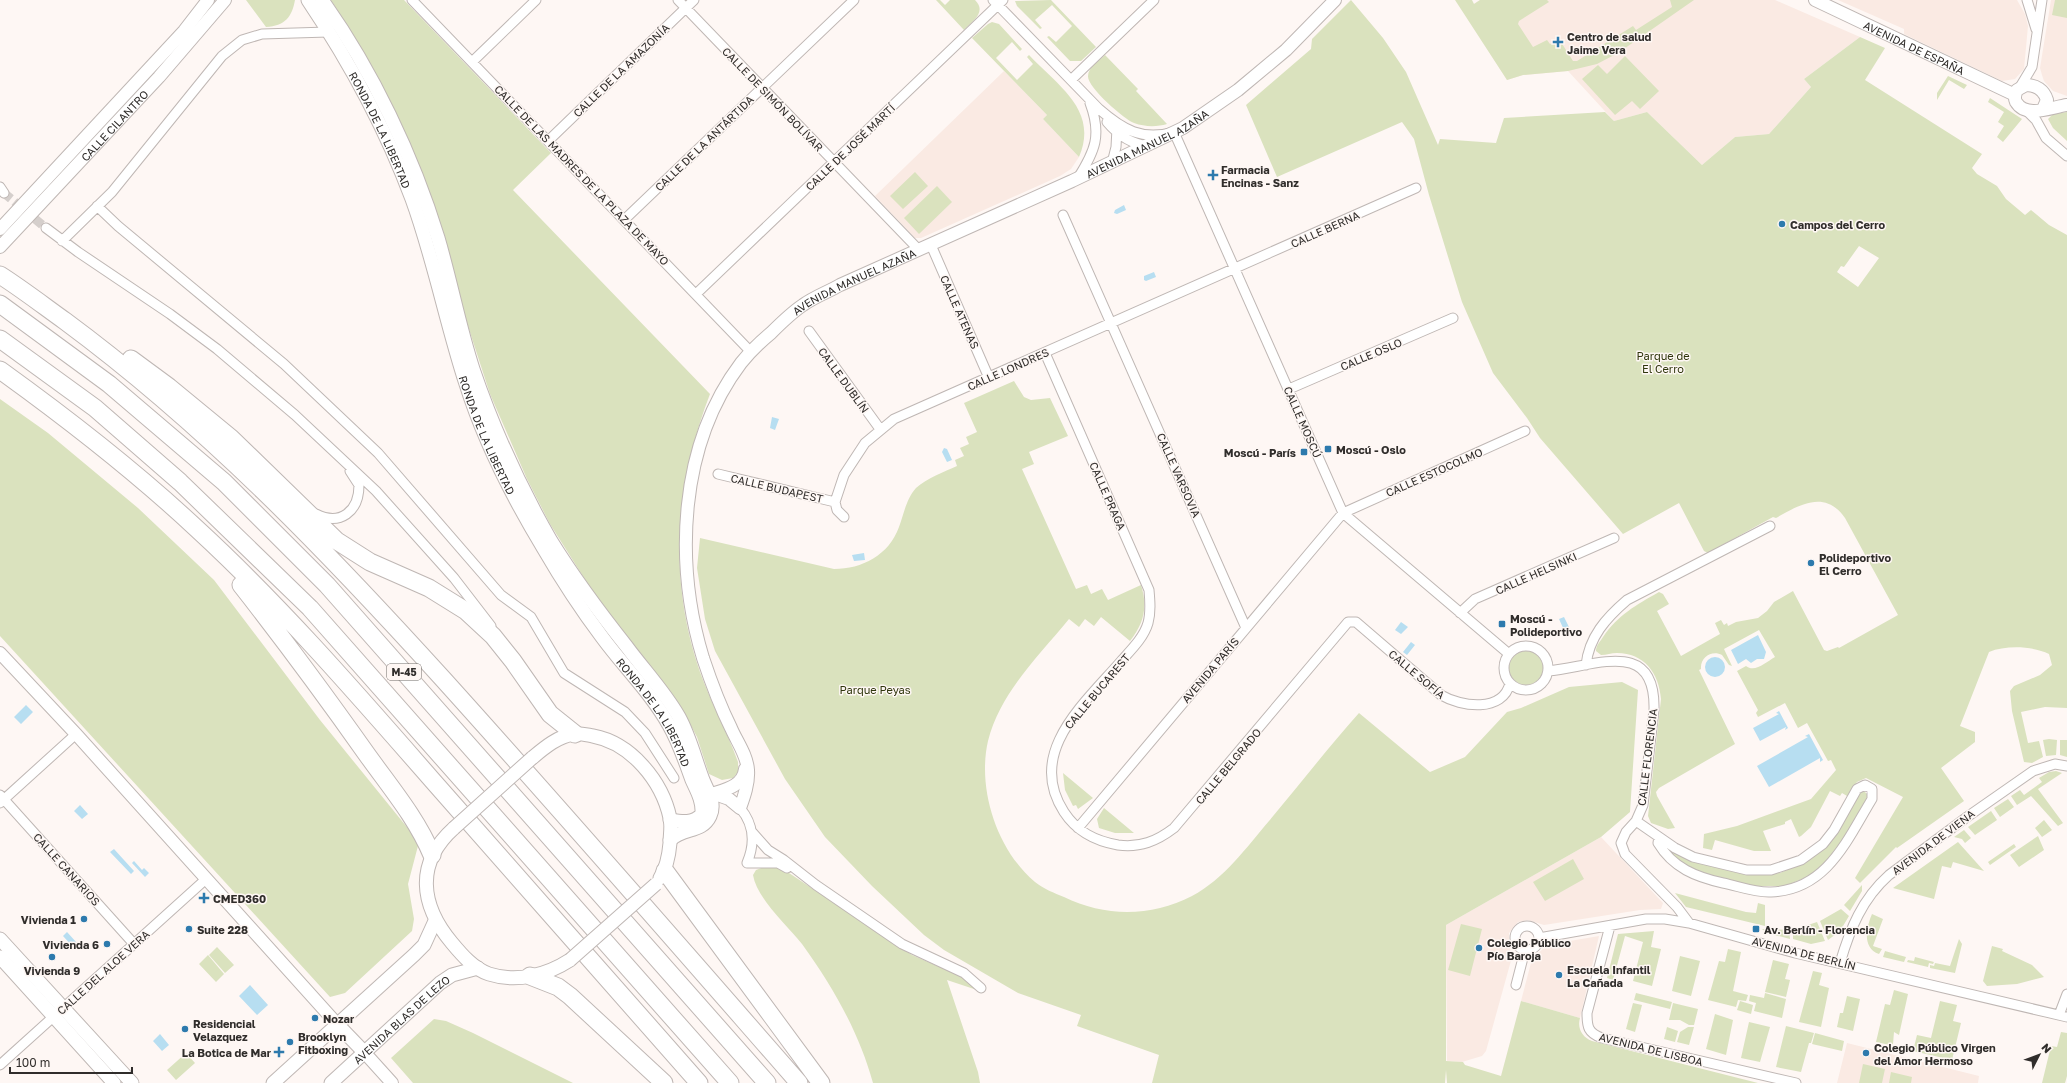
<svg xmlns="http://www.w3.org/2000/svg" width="2067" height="1083" viewBox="0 0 2067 1083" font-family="'Golos Text',sans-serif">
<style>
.built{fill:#faeae3}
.green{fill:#dae2be;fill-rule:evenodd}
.water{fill:#b7def1}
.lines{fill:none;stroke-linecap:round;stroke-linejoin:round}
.minor-tunnel{stroke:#d5cfcc;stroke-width:9;stroke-dasharray:9 4.5;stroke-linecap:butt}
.minor-casing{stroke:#bfb7b4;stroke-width:11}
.tertiary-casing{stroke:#bfb7b4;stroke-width:14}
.secondary-casing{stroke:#bfb7b4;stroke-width:15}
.motorway-casing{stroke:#bfb7b4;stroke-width:19}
.minor{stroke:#fff;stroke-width:9}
.tertiary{stroke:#fff;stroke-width:12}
.secondary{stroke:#fff;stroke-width:13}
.motorway{stroke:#fff;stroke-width:17}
.secondary-bridge-casing{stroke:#bfb7b4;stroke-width:15;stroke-linecap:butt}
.secondary-bridge{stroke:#fff;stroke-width:13}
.poi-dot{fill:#2d7aad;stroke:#fef7f4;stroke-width:1.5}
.labels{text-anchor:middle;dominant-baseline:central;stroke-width:3;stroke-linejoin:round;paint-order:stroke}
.shield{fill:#fef7f4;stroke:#6e6a67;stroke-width:1}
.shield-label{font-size:10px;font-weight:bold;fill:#302d2b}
.poi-label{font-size:11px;font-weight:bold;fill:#302d2b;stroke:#fef7f4;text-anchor:start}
.street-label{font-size:11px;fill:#302d2b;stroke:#fef7f4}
.park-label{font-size:11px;fill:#30370d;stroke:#fef7f4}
</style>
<rect width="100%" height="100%" fill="#fef7f4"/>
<path class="built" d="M1480 0H1775L1860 37 1804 79 1811 87 1769 134 1735 137 1702 165 1647 112 1614 121 1568 71 1523 75 1507 80 1463 11Z
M1838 0H2017L2025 14 2028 26 2024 69 2015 79 2002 81 1904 34V29Z
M2051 0H2067V96L2053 91 2044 81 2042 75 2040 68Z
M1004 71 1047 115 1043 119 1079 157 1071 169 1060 176 921 238H915L875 196Z
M1601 837 1663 903 1661 909 1640 910 1544 925 1528 920 1518 922 1509 933V943L1512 957 1486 1051 1482 1056 1462 1062 1447 1061 1446 925Z
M1599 936 1580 1018 1521 1001 1532 959 1546 946 1551 944 1553 948 1564 942Z
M1847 1043 1979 1076 1978 1083H1837Z"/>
<path class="green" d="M246 0H295C292 17 285 26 266 27Z
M331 0H404L551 153 513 190 710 394C675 485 668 580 700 672 711 703 727 731 738 762V772L733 778 722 780 709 774 697 737 681 707 596 597 550 524 527 479 490 394 467 323 444 236 359 44Z
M936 0H940L945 5 950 0H975C987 12 973 21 964 30Z
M1051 0 1096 47 1081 61H1070L1047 37 1049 36 1056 42 1072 26 1052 5 1035 20 1042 28 1040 29 1017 6 1015 1Z
M1351 0 1383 38 1406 72 1438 145 1440 139 1496 143 1504 118 1605 112 1614 121 1647 112 1702 165 1735 137 1769 134 1811 87 1804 79 1860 37 1885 48 1865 80 1982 154 1972 168 1977 174 1997 186 2006 199 2025 215 2031 210 2049 225 2067 235V708L2045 707 2021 712 2028 743 2039 741 2043 757 2032 763 2024 762 2012 711 2010 691 2014 686 2040 675 2052 665 2049 654C2033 646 2006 645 1989 652L1960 726 1975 732V742L1941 768 1964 801 1897 848 1896 847 1860 883 1855 878 1903 797 1866 778 1857 782 1847 796 1842 793 1840 796 1830 791 1811 827 1801 836 1799 837 1791 819 1785 822V824L1763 831 1771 851H1754L1715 840 1712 850 1703 848 1704 834 1737 826 1811 799 1836 770 1831 760 1828 761 1807 723 1798 728 1785 703 1758 717 1756 713 1758 710 1737 671 1746 666C1755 673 1766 662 1775 657L1759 630 1724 649 1732 666 1729 665 1722 655C1712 650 1700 657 1701 669L1699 670 1735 744 1659 788 1656 792 1657 796 1675 828 1668 829 1651 823 1648 816 1661 699C1659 673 1644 653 1617 653 1611 653 1607 655 1601 655L1596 651C1596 645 1600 642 1603 637 1618 615 1636 605 1659 592L1663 594 1669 604 1657 611 1681 656 1720 634 1715 623 1721 620 1724 625 1727 623 1728 626 1736 622 1758 618 1767 611 1774 602 1793 591 1824 650 1827 651 1838 647 1839 648 1898 615 1845 518C1825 489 1799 505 1776 518L1773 517 1708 553 1704 551 1679 503 1623 534 1540 438 1527 418 1493 373 1462 302 1429 195 1414 139 1402 122 1277 177 1246 105 1311 49 1312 39ZM1859 246 1879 258 1858 287 1837 272 1841 266 1844 267Z
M1455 0H1472L1474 4 1480 0H1547L1549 2 1519 21 1518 24 1533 47 1547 40 1550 44 1559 39 1573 61H1577L1633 26 1636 30 1672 7 1670 0H1694L1618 53 1597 64 1568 71 1523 75 1507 80Z
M2055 0H2067V18L2052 15Z
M992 22 999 24 1022 49 1020 51 1012 42 996 58 1017 80 1033 64 1027 57 1029 55C1058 86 1099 110 1079 157L1043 119 1047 115 972 38 988 24Z
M1105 55 1138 89 1136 91 1167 124C1157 127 1145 127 1134 123 1124 119 1087 87 1088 76 1088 67 1099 61 1105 55Z
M1625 56 1659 91 1640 109 1632 101 1615 115 1582 79 1598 65 1607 74Z
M1948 76 1967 85 1964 89 1949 80 1937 100V93Z
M1990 98 2022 119 2003 142 1997 137 2004 126 1998 122 2004 112 1988 102Z
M2067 112V141L2053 128 2048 119 2053 114Z
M915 172 928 186 903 209 890 196Z
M937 186 952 202 919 234 904 218Z
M1014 381 1024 397 1031 400 1050 398 1068 436 1029 452 1034 464 1022 469 1076 589 1087 585 1091 594 1102 589 1108 600 1141 585C1148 607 1144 623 1130 641L1101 617 1094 626 1085 619 1079 627 1069 619C1038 657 1000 693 988 741 977 789 997 850 1035 882 1044 889 1054 893 1064 897 1105 917 1151 917 1192 896 1224 879 1246 848 1269 821 1299 785 1328 748 1359 713L1430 772 1465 757 1507 712 1521 708 1569 687 1622 682 1638 690 1630 812 1601 837 1446 925V1061L1463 1062 1465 1065 1501 1076 1521 1001 1580 1018C1577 1028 1582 1037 1592 1041L1758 1083H1447L1446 1070 1445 1083H1152L1159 1055 1077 1026 1081 1015 1018 993 944 950 924 935 872 886 825 837 785 779 715 651 705 619 697 568 700 538 834 569C862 569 889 555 899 527 904 514 906 499 916 488 927 478 944 472 957 466L955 460 964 456 960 448 969 444 966 437 977 432 964 403Z
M0 399 48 433 138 508 214 580 320 720 419 842 408 884 414 919 412 931 345 993 330 997 0 636Z
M1509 668a17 17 0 1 1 34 0a17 17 0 1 1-34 0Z
M2049 739 2057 740 2056 755 2046 756 2043 740Z
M2060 740H2067V757L2060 755Z
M2056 771 2062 773 2038 789 2063 823 2058 826 2031 796 2017 805 2011 796 2020 790 2024 795 2042 782 2039 778 2049 772Z
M1063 773 1093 798 1078 809 1076 805 1073 806 1065 790Z
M1863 790 1869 796 1848 832 1824 865 1809 876 1785 886H1755L1696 873 1667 851V845L1750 874 1780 873 1807 861 1831 841 1858 794Z
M2008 799 2014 807 2000 817 1994 808Z
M1104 808 1134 833H1115L1099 828 1097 819Z
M1991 811 1997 820 1975 835 1968 827Z
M2044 820 2052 830 2042 837 2035 828Z
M1964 830 1971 838 1965 843 1962 839 1954 837Z
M2038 836 2044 850 2019 867 2010 855Z
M1958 842 1984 871 1953 862 1951 868 1942 866 1934 899 1893 888Z
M2014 844 2016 847 1990 865 1988 862Z
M1573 859 1584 879 1545 901 1533 882Z
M767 866 783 869 912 955 965 978 977 990 947 980 978 1072 980 1083H873C859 1032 833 987 802 944 787 925 757 899 753 875L756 870Z
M1862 885V891L1850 911 1844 905Z
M1675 893 1746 912 1756 913 1758 903 1765 905V926L1686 907Z
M1841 909 1849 916 1840 931 1828 940 1820 921Z
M1872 914 1883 919 1873 946 1882 949 1879 954C1862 948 1866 928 1872 914Z
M1817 922 1825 941 1811 944 1793 939V930Z
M1461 924 1482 929 1470 976 1448 970Z
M1762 929 1789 930 1790 939 1767 933Z
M1654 931 1651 947 1661 949 1652 986 1633 981 1643 942 1625 936 1613 980 1607 978 1618 934Z
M1959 939 1962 944 1955 973 1930 968V965L1934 966 1935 963 1950 966Z
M1992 946 2003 949 2002 951 2032 965 2044 977 2017 984 1987 986 1983 981Z
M217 947 234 965 225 973 209 955Z
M1728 949 1741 952 1733 991 1748 995 1746 1001 1738 1000 1736 1007 1708 1000 1719 961 1725 962Z
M1885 951 1906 957 1904 962 1883 957Z
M208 955 224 974 216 982 199 964Z
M1680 956 1700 961 1691 996 1672 991Z
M1915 957 1934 962 1933 964 1929 963 1928 967 1907 962 1908 960 1914 961Z
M1773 960 1789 964 1785 979 1790 980 1786 997 1765 992Z
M1813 971 1822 973 1819 985 1829 988 1821 1027 1799 1022Z
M1894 990 1908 994 1899 1035 1894 1032 1893 1044 1890 1045 1876 1042 1885 1004 1890 1005Z
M1636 993 1672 1002 1670 1009 1634 1000Z
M1765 993 1786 999 1782 1018 1754 1011 1756 1003 1749 1001 1750 995 1764 998Z
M1847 996 1860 999 1853 1031 1837 1027 1840 1013H1843Z
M1740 1001 1753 1005 1751 1014 1737 1010Z
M1940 1001 1957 1005 1953 1021 1961 1023 1952 1060 1913 1051 1917 1035 1931 1038Z
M1633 1003 1642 1005 1635 1032 1626 1029Z
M1673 1003 1698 1009 1694 1025H1689L1680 1020H1669Z
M1715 1014 1733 1020 1726 1055 1706 1049Z
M434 1019 446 1021 473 1033 573 1083H413L391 1058Z
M1749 1022 1770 1027 1760 1062 1741 1058Z
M1786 1026 1814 1033 1811 1043H1809L1801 1072 1776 1067Z
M1667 1027 1678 1031 1675 1042 1664 1039Z
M1688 1027H1694L1689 1045 1677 1042 1680 1032Z
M2061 1032 2067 1033V1076L2065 1083H2042L2051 1046 2057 1047Z
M1815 1033 1844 1041 1842 1051 1812 1044Z
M186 1053 195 1063 176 1080 167 1070Z
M1863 1064 1885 1069 1882 1083H1859Z
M1891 1072 1912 1077 1911 1083H1889Z"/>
<path class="water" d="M1124 205 1126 210 1117 214 1114 213 1115 210Z
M1154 272 1156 277 1146 281 1144 280V276Z
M772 417 779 419 775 430 770 428Z
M944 448 947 449 952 460 947 462 942 452Z
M864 553 865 560 854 561 852 555Z
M1564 617 1569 627 1564 630 1559 619Z
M1401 622 1408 627 1401 634 1395 630Z
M1758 635 1766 652 1764 659H1757L1751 663 1746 659 1738 664 1731 650Z
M1411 642 1415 645 1407 655 1403 652Z
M1705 667a10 10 0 1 1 20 0a10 10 0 1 1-20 0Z
M26 705 33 712 21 724 14 717Z
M1779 711 1788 728 1785 730 1786 727 1760 741 1753 728 1779 714 1776 713Z
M1809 734 1823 760 1820 762V758L1769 787 1757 766 1808 737 1805 736Z
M80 805 88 814 82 819 74 811Z
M114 849 134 871 131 874 110 852Z
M134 861 142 870 144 868 149 873 145 877 132 863Z
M67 932 77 943 73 947 63 936Z
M250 985 268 1005 257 1015 239 996Z
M160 1034 169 1045 162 1051 153 1041Z"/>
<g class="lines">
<path class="minor-tunnel" d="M4 193 46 228"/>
<defs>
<path id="minor" d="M412 0 751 352
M678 0 919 250
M993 0 1099 109C1123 130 1142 141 1174 132L1343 513 1509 654
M2027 0 2036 29
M472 62 536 0
M1071 80 1154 0
M2020 87 2032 67 2042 0
M2026 110 2036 120 2046 138 2067 156
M1107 122C1118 135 1131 144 1148 146
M548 141 694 0
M1112 163 1116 147 1117 128
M1078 178C1095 151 1102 135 1090 103
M0 187 4 193
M97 206 118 226 284 364 378 453 501 595 531 617 564 673 625 712 645 733 674 778
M1063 215 1246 628
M624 220 854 0
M46 228 78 252 170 314 217 349 295 415 376 491 454 578 491 626
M62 241 112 192 222 56 242 40 262 34 328 32
M931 245 989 378
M696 294 1003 0
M809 331 880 429
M1045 353 1149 590C1150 601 1151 612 1148 623 1144 637 1132 649 1122 660 1086 702 1025 752 1064 812 1077 832 1095 841 1118 845 1140 848 1157 841 1174 828L1348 622H1356L1441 695C1461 707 1503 713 1510 683
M1289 389 1453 318
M718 474 835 502
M316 514C340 526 359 512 359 485L350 471
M844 517 837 510 835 502 844 475 865 443 894 419 1416 188
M1460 613 1475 599 1614 538
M1504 668a22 22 0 1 1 44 0a22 22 0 1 1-44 0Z
M1586 665C1589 637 1606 618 1627 600L1770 526
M1548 671C1594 667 1656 636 1654 710L1643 805 1636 821 1626 832 1621 843 1625 854 1677 907 1689 923
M0 795 134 944
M0 803 76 734
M740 808C754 824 755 844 747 863H778L787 868
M1636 821 1675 848 1693 857 1747 870H1771L1801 860 1823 844 1834 830 1857 789 1865 785 1872 789V799C1847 840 1827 890 1771 892 1756 893 1738 886 1723 883 1696 877 1673 868 1658 843L1659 837
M1078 828 1343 513 1525 431
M752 832 768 850 784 860 816 885 902 944 964 973 981 988
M1610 926 1587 1013C1587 1027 1588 1033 1602 1038L1796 1083
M1515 938a12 12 0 1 1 24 0a12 12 0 1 1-24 0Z
M1539 938 1646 919H1665L1689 923 1795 953 2067 1017
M1840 963C1850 929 1862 899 1889 875L1967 817 2033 771 2055 764 2067 766
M1516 985 1525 950
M2059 1015 2067 994
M0 1065 206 879"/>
<g id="tertiary">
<path id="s1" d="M1815 0 2015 95"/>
<path d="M2043 109 2047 100C2044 90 2036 85 2026 85L2017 90C2015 94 2014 98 2016 102 2026 119 2052 107 2067 105"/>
<path d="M0 229 184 31 208 0"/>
<path id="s2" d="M0 247 159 77 225 0"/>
<path d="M0 653 76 734 337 1024"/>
<path id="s3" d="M709 792 729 799 740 808C744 797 749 783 748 770 747 755 737 742 731 728 720 706 711 682 703 658 674 562 679 445 741 363 750 352 760 342 771 333 781 323 791 313 803 305 814 297 828 292 840 285L1072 181 1183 128 1238 90 1286 50 1335 0"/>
<path d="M715 793C728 789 743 785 745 769"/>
<path d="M364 1052 392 1083"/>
</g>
<g id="secondary">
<path id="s4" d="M308 0C349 61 386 129 412 199 434 259 446 323 466 384 484 441 513 498 544 549 562 580 581 609 602 637 624 667 651 693 669 725 679 742 685 761 692 780 697 791 703 801 702 814 693 824 682 822 670 820"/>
<path d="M322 0C372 70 413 156 438 238 451 282 459 326 473 369 493 428 520 487 551 541 574 578 600 613 627 647 644 670 665 692 679 717 690 737 695 759 703 780 708 792 716 803 710 816 702 833 684 827 670 840"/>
<path d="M532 758C544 748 558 736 574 734 580 733 587 735 593 736 631 743 662 781 670 818 672 826 670 835 670 843 669 855 667 867 660 878"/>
<path d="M454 828C415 863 420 905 452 943 462 955 474 969 489 974 517 983 547 975 570 960"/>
<path d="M0 939 132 1083"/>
<path d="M0 957 114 1083"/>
<path d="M337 1024 364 1052"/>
<path d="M273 1083 414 955 424 945 435 921"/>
<path id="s5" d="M331 1083 440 983 452 975 478 968"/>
</g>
<path id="motorway" d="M0 275C22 289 44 306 65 321 207 426 325 549 443 679 563 812 681 948 799 1083
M0 304 109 384 224 482 327 585 767 1083
M0 339 95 408 180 482 310 608 730 1083
M131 359 169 387 231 438 337 541 370 562 429 588 466 611 493 636 513 661 550 714 575 734
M0 370C68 419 135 471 196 528 281 606 357 694 433 781 522 882 610 982 699 1083
M241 585C285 641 327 698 368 756 391 788 417 819 432 855
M665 871 821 1083
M530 976 558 987 570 996 664 1083"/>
</defs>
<use href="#minor" class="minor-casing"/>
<use href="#tertiary" class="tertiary-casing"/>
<use href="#secondary" class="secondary-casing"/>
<use href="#motorway" class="motorway-casing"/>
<use href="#minor" class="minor"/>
<use href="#tertiary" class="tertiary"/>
<use href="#secondary" class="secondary"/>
<use href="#motorway" class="motorway"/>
<defs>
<path id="secondary-bridge" d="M454 828 532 758
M570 960 656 884"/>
</defs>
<use href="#secondary-bridge" class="secondary-bridge-casing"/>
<use href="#secondary-bridge" class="secondary-bridge"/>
</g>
<g class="poi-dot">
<path d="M1556 36h4v4h4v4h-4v4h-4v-4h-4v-4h4z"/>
<path d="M1211 169h4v4h4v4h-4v4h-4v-4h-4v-4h4z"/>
<circle cx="1782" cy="224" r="4"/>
<rect x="1324" y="445" width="8" height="8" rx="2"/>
<rect x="1300" y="448" width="8" height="8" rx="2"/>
<circle cx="1811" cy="563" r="4"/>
<rect x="1498" y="620" width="8" height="8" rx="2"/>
<path d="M202 892h4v4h4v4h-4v4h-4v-4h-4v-4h4z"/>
<circle cx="84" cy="919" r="4"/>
<circle cx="189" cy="929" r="4"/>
<rect x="1752" y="925" width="8" height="8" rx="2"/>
<circle cx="107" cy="944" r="4"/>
<circle cx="1479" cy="948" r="4"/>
<circle cx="52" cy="957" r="4"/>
<circle cx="1559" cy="975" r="4"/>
<circle cx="315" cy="1018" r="4"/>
<circle cx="185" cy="1029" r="4"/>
<circle cx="290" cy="1042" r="4"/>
<path d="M277 1046h4v4h4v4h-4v4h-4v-4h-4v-4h4z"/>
<circle cx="1866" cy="1053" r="4"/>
</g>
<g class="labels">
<rect class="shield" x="387" y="664" width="34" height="16" rx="3"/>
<g class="shield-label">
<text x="404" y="672">M-45</text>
</g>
<g class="poi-label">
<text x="1567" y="36">Centro de salud<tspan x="1567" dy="13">Jaime Vera</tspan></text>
<text x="1221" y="169">Farmacia<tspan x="1221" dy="13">Encinas - Sanz</tspan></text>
<text x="1790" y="224">Campos del Cerro</text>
<text x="1336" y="449">Moscú - Oslo</text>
<text x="1296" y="452" text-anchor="end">Moscú - París</text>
<text x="1819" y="557">Polideportivo<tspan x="1819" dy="13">El Cerro</tspan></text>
<text x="1510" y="618">Moscú -<tspan x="1510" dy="13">Polideportivo</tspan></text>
<text x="213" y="898">CMED360</text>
<text x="76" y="919" text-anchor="end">Vivienda 1</text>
<text x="197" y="929">Suite 228</text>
<text x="1764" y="929">Av. Berlín - Florencia</text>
<text x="1487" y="942">Colegio Público<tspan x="1487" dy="13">Pío Baroja</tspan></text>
<text x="99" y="944" text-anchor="end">Vivienda 6</text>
<text x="1567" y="969">Escuela Infantil<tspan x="1567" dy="13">La Cañada</tspan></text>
<text x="52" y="970" text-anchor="middle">Vivienda 9</text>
<text x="323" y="1018">Nozar</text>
<text x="193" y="1023">Residencial<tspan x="193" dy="13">Velazquez</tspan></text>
<text x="298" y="1036">Brooklyn<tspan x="298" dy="13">Fitboxing</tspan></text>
<text x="1874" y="1047">Colegio Público Virgen<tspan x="1874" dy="13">del Amor Hermoso</tspan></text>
<text x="271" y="1052" text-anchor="end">La Botica de Mar</text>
</g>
<g class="street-label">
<text stroke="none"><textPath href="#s1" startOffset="110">AVENIDA DE ESPAÑA</textPath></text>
<text transform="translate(621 70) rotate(-44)">CALLE DE LA AMAZONÍA</text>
<text transform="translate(773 99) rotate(46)">CALLE DE SIMÓN BOLÍVAR</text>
<text stroke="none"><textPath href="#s2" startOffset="167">CALLE CILANTRO</textPath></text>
<text stroke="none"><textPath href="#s4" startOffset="149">RONDA DE LA LIBERTAD</textPath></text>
<text transform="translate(704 143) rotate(-44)">CALLE DE LA ANTÁRTIDA</text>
<text stroke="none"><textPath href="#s3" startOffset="969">AVENIDA MANUEL AZAÑA</textPath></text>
<text transform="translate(850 147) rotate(-44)">CALLE DE JOSÉ MARTÍ</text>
<text transform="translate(582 175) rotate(46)">CALLE DE LAS MADRES DE LA PLAZA DE MAYO</text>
<text transform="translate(1325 229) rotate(-24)">CALLE BERNA</text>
<text stroke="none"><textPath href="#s3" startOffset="645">AVENIDA MANUEL AZAÑA</textPath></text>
<text transform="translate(960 312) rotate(66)">CALLE ATENAS</text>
<text transform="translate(1371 354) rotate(-23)">CALLE OSLO</text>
<text transform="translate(1008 369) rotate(-24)">CALLE LONDRES</text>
<text transform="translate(844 380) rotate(54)">CALLE DUBLÍN</text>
<text transform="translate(1303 422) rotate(66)">CALLE MOSCÚ</text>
<text stroke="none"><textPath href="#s4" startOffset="473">RONDA DE LA LIBERTAD</textPath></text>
<text transform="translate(1434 472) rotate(-24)">CALLE ESTOCOLMO</text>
<text transform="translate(1179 475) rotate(66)">CALLE VARSOVIA</text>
<text transform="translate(777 488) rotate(13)">CALLE BUDAPEST</text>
<text transform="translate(1108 496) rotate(66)">CALLE PRAGA</text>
<text transform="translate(1536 573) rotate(-24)">CALLE HELSINKI</text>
<text transform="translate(1210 670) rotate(-50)">AVENIDA PARÍS</text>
<text transform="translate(1417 674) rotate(40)">CALLE SOFÍA</text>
<text transform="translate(1097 691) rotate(-50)">CALLE BUCAREST</text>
<text stroke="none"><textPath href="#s4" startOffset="798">RONDA DE LA LIBERTAD</textPath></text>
<text transform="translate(1647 757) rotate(-83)">CALLE FLORENCIA</text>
<text transform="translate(1228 766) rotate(-50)">CALLE BELGRADO</text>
<text transform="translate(1933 842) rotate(-37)">AVENIDA DE VIENA</text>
<text transform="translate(67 869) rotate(48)">CALLE CANARIOS</text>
<text transform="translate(1804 953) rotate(14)">AVENIDA DE BERLÍN</text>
<text transform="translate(103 972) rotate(-42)">CALLE DEL ALOE VERA</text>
<text stroke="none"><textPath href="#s5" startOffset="95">AVENIDA BLAS DE LEZO</textPath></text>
<text transform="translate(1651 1049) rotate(14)">AVENIDA DE LISBOA</text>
</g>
<g class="park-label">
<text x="1663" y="355">Parque de<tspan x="1663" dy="13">El Cerro</tspan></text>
<text x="875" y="689">Parque Peyas</text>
</g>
</g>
<g transform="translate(2039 1055) rotate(48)" stroke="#fef7f4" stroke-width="3" paint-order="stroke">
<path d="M0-3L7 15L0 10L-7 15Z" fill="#302d2b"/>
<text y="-6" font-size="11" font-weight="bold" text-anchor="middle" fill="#302d2b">N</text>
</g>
<path d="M10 1067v6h122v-6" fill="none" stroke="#302d2b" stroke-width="2"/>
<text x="16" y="1067" font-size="12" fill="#302d2b" stroke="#fef7f4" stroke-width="3" paint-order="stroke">100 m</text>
</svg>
